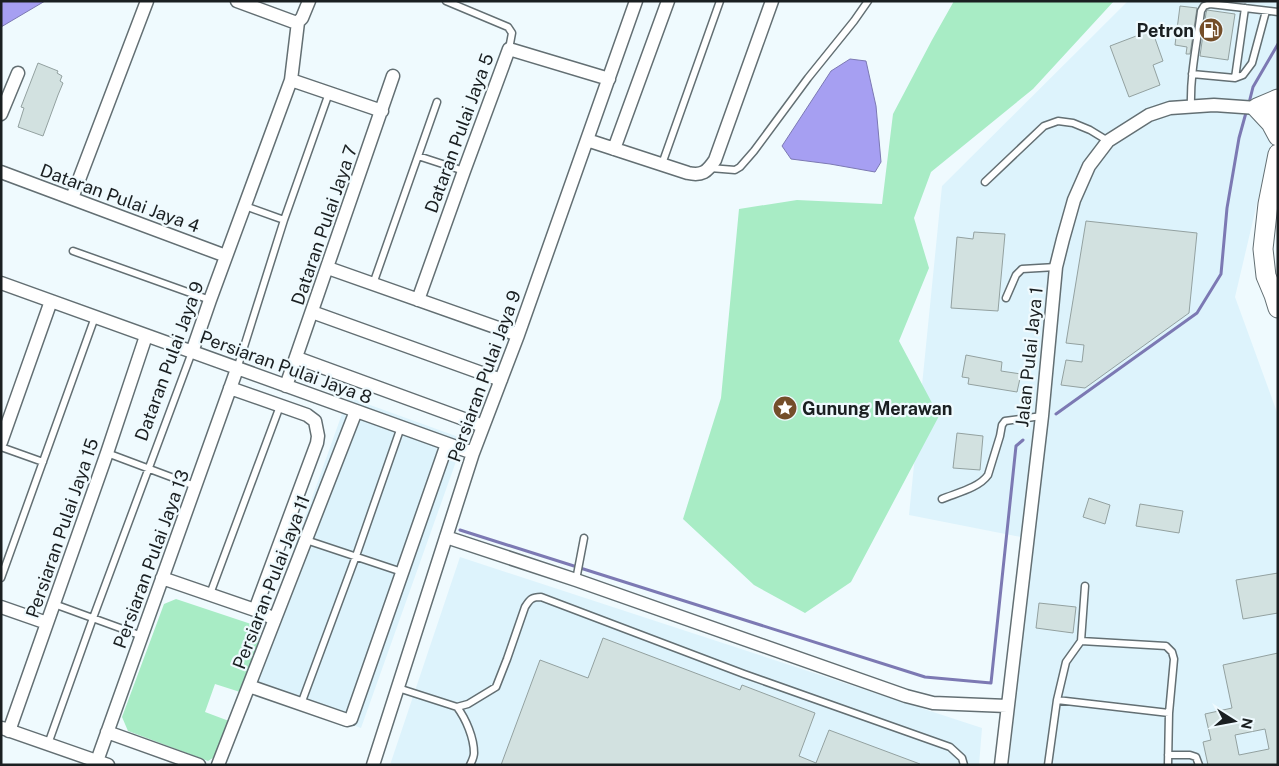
<svg xmlns="http://www.w3.org/2000/svg" width="1279" height="766" viewBox="0 0 1279 766" font-family="'Public Sans',sans-serif">
<style>
.built{fill:#ddf3fc}
.green{fill:#a8ecc5}
.water{fill:#a69ff2;stroke:#7c79b3}
.lines{fill:none;stroke-linecap:round;stroke-linejoin:round}
.stream{stroke:#7c79b3;stroke-width:3}
.building{fill:#d2e1e0;stroke:#93a1a0;fill-rule:evenodd}
.lane-casing{stroke:#636f73;stroke-width:9}
.street-casing{stroke:#636f73;stroke-width:15}
.primary-casing{stroke:#636f73;stroke-width:21}
.lane{stroke:#fff;stroke-width:6}
.street{stroke:#fff;stroke-width:12}
.primary{stroke:#fff;stroke-width:19}
.labels{text-anchor:middle;dominant-baseline:central;stroke-width:4.5;stroke-linejoin:round;paint-order:stroke}
.poi-label{font-size:18px;font-weight:bold;fill:#1a1f21;stroke:#effafe;text-anchor:end}
.street-label{font-size:18px;fill:#1a1f21;stroke:#effafe}
</style>
<rect width="100%" height="100%" fill="#effafe"/>
<path class="built" d="M1128 1H1278V114L1235 297 1278 415V765H1009L1031 539 909 515 942 186Z
M348 397 464 439 361 728 245 686Z
M460 557 982 728 979 765H390Z"/>
<path class="green" d="M954 1H1114L1033 89 931 172 914 218 929 268 899 341 939 416 851 582 805 613 754 585 683 519 721 398 739 209 797 200 882 204 893 114 932 40Z
M176 599 254 625 260 640 240 692 215 684 205 712 229 721 216 756 208 761 128 731 122 717 164 604Z"/>
<path class="water" d="M1 1H45L1 27Z
M850 59 866 61 876 106 881 162 875 172 830 164 791 159 782 146 831 71Z"/>
<g class="lines">
<path class="stream" d="M1249 103 1253 87 1278 44
M1056 414 1197 313 1221 274 1227 208 1239 138 1247 109
M460 530 925 677 991 683 1016 446 1023 440"/>
</g>
<path class="building" d="M1180 6 1197 8 1190 54H1186L1187 47 1175 45Z
M1207 10 1235 14 1228 60 1200 56 1206 13Z
M1152 30 1163 61 1153 65 1160 85 1129 97 1110 46Z
M38 63 58 71 57 73 62 76 60 81 63 83 58 95 43 136 18 127 24 108 21 107Z
M1086 221 1197 233 1189 313 1085 388 1061 385 1066 360 1082 362 1084 345 1066 343Z
M974 232 1005 234 998 311 951 308 957 237 973 239Z
M966 355 1002 362 1001 371 1021 374 1017 392 968 384 969 378 962 377Z
M957 433 983 436 980 470 953 468Z
M1089 498 1110 505 1105 524 1083 517Z
M1140 504 1183 511 1179 533 1136 526Z
M1278 573V613L1243 619 1236 580Z
M1039 603 1076 607 1073 633 1036 628Z
M603 638 740 690 742 685 815 713 799 756 816 763 829 730 920 764V765H501L540 660 588 678Z
M1278 653V765H1208L1203 742 1211 740 1205 714 1232 708 1223 665ZM1265 729 1269 749 1239 755 1235 735Z"/>
<g class="lines">
<defs>
<path id="lane" d="M446 1 508 27 512 33 509 49
M1192 74 1235 78 1243 75 1252 63 1266 11
M1235 78 1245 8
M1191 106C1190 74 1197 43 1201 11L1204 6 1210 4 1278 12
M418 156 464 171
M662 164 720 1
M710 168 735 170 740 167 754 151 808 78 854 21 868 1
M985 182 1044 126 1058 121 1073 123 1090 130 1108 141
M245 206 284 220
M73 251 210 300
M373 284 437 102
M1006 298 1016 275 1022 269 1056 267
M237 369 284 220 329 93
M1 447 43 462
M107 453 195 486
M942 499C956 493 979 488 988 475L1000 436 1002 425 1005 421 1042 416
M306 540 402 572
M1 578 95 317
M576 580 584 538
M210 594 280 406
M54 604 142 636
M1081 641 1085 586
M398 688 457 707C466 719 474 738 474 753 474 757 472 761 470 765
M1057 700 1169 713
M301 704 356 556 401 427
M457 707 468 704 496 687 507 659 525 607C530 599 532 597 541 597L744 674 950 747 962 758 964 765
M48 744 93 618 192 352
M1168 755H1190L1196 757 1199 765
M1048 765 1057 700 1066 662 1081 641 1166 646 1172 652 1174 659 1169 713 1168 765"/>
<path id="street" d="M237 1 294 22H298L302 18 309 1
M291 80 298 22
M1 114 18 73
M587 140 688 173C702 176 707 172 715 160L772 1
M614 149 668 1
M1 172 226 256
M72 198 147 1
M328 268 518 335
M1 283 473 453
M418 300 464 171 509 49 609 79
M312 312 501 380
M192 352 210 300 291 80 382 111
M297 358 483 426
M286 386 393 76
M230 388 307 415 315 421 318 436 317 443 255 610
M1 442 51 301
M446 537 576 580 906 696 933 703 1007 706
M162 578 255 610 275 619
M1 607 47 623
M249 686 347 720 351 719 447 444
M2 728 108 765
M9 731 107 453 146 336
M107 732 199 765
M97 761 237 369
M218 765 356 411
M373 765 473 453 518 335 636 1
M1001 765 1042 416 1056 267 1063 239 1074 200 1089 166 1108 141 1149 115 1170 108 1214 105 1257 108 1278 113"/>
<path id="primary" d="M1278 99 1257 108 1271 123 1278 136
M1278 154 1268 204 1263 249 1266 276 1274 295 1278 308"/>
</defs>
<use href="#lane" class="lane-casing"/>
<use href="#street" class="street-casing"/>
<use href="#primary" class="primary-casing"/>
<use href="#lane" class="lane"/>
<use href="#street" class="street"/>
<use href="#primary" class="primary"/>
</g>
<defs>
<symbol id="fuel-disc" viewBox="-11 -11 22 22"><circle r="9.5" fill="#744e2a" stroke="#effafe"/><path d="M-5.5-6h7V0h2V4h1.3V-2.5L3-4.5l.8-.8L6-3V5H2.5V1h-1V6h-7ZM-4.2-4.7v3.2H.2V-4.7Z" fill="#fff"/></symbol>
<symbol id="sight-disc" viewBox="-11 -11 22 22"><circle r="9.5" fill="#744e2a" stroke="#effafe"/><path d="M0-6L1.8-2.2L6-1.7L2.9 1.2L3.7 5.4L0 3.3L-3.7 5.4L-2.9 1.2L-6-1.7L-1.8-2.2Z" fill="#fff"/></symbol>
</defs>
<g fill-rule="evenodd">
<use href="#fuel-disc" x="1197" y="16" width="28" height="28"/>
<use href="#sight-disc" x="771" y="394" width="28" height="28"/>
</g>
<g class="labels">
<g class="poi-label">
<text x="1194" y="30">Petron</text>
<text x="802" y="408" text-anchor="start">Gunung Merawan</text>
</g>
<g class="street-label">
<text transform="translate(459 133) rotate(-70)">Dataran Pulai Jaya 5</text>
<text transform="translate(120 198) rotate(20)">Dataran Pulai Jaya 4</text>
<text transform="translate(324 225) rotate(-71)">Dataran Pulai Jaya 7</text>
<text transform="translate(1029 357) rotate(-84)">Jalan Pulai Jaya 1</text>
<text transform="translate(169 361) rotate(-70)">Dataran Pulai Jaya 9</text>
<text transform="translate(286 367) rotate(20)">Persiaran Pulai Jaya 8</text>
<text transform="translate(484 376) rotate(-70)">Persiaran Pulai Jaya 9</text>
<text transform="translate(62 528) rotate(-71)">Persiaran Pulai Jaya 15</text>
<text transform="translate(151 559) rotate(-70)">Persiaran Pulai Jaya 13</text>
<text transform="translate(271 582) rotate(-69)">Persiaran Pulai Jaya 11</text>
</g>
</g>
<rect width="1279" height="766" fill="none" stroke="#1a1f21" stroke-width="5"/>
<g transform="translate(1234 721) rotate(101)" stroke="#effafe" stroke-width="4" paint-order="stroke">
<path d="M0-4L9 19L0 12L-9 19Z" fill="#1a1f21"/>
<text y="-8" font-size="14" font-weight="bold" text-anchor="middle" fill="#1a1f21">N</text>
</g>
</svg>
